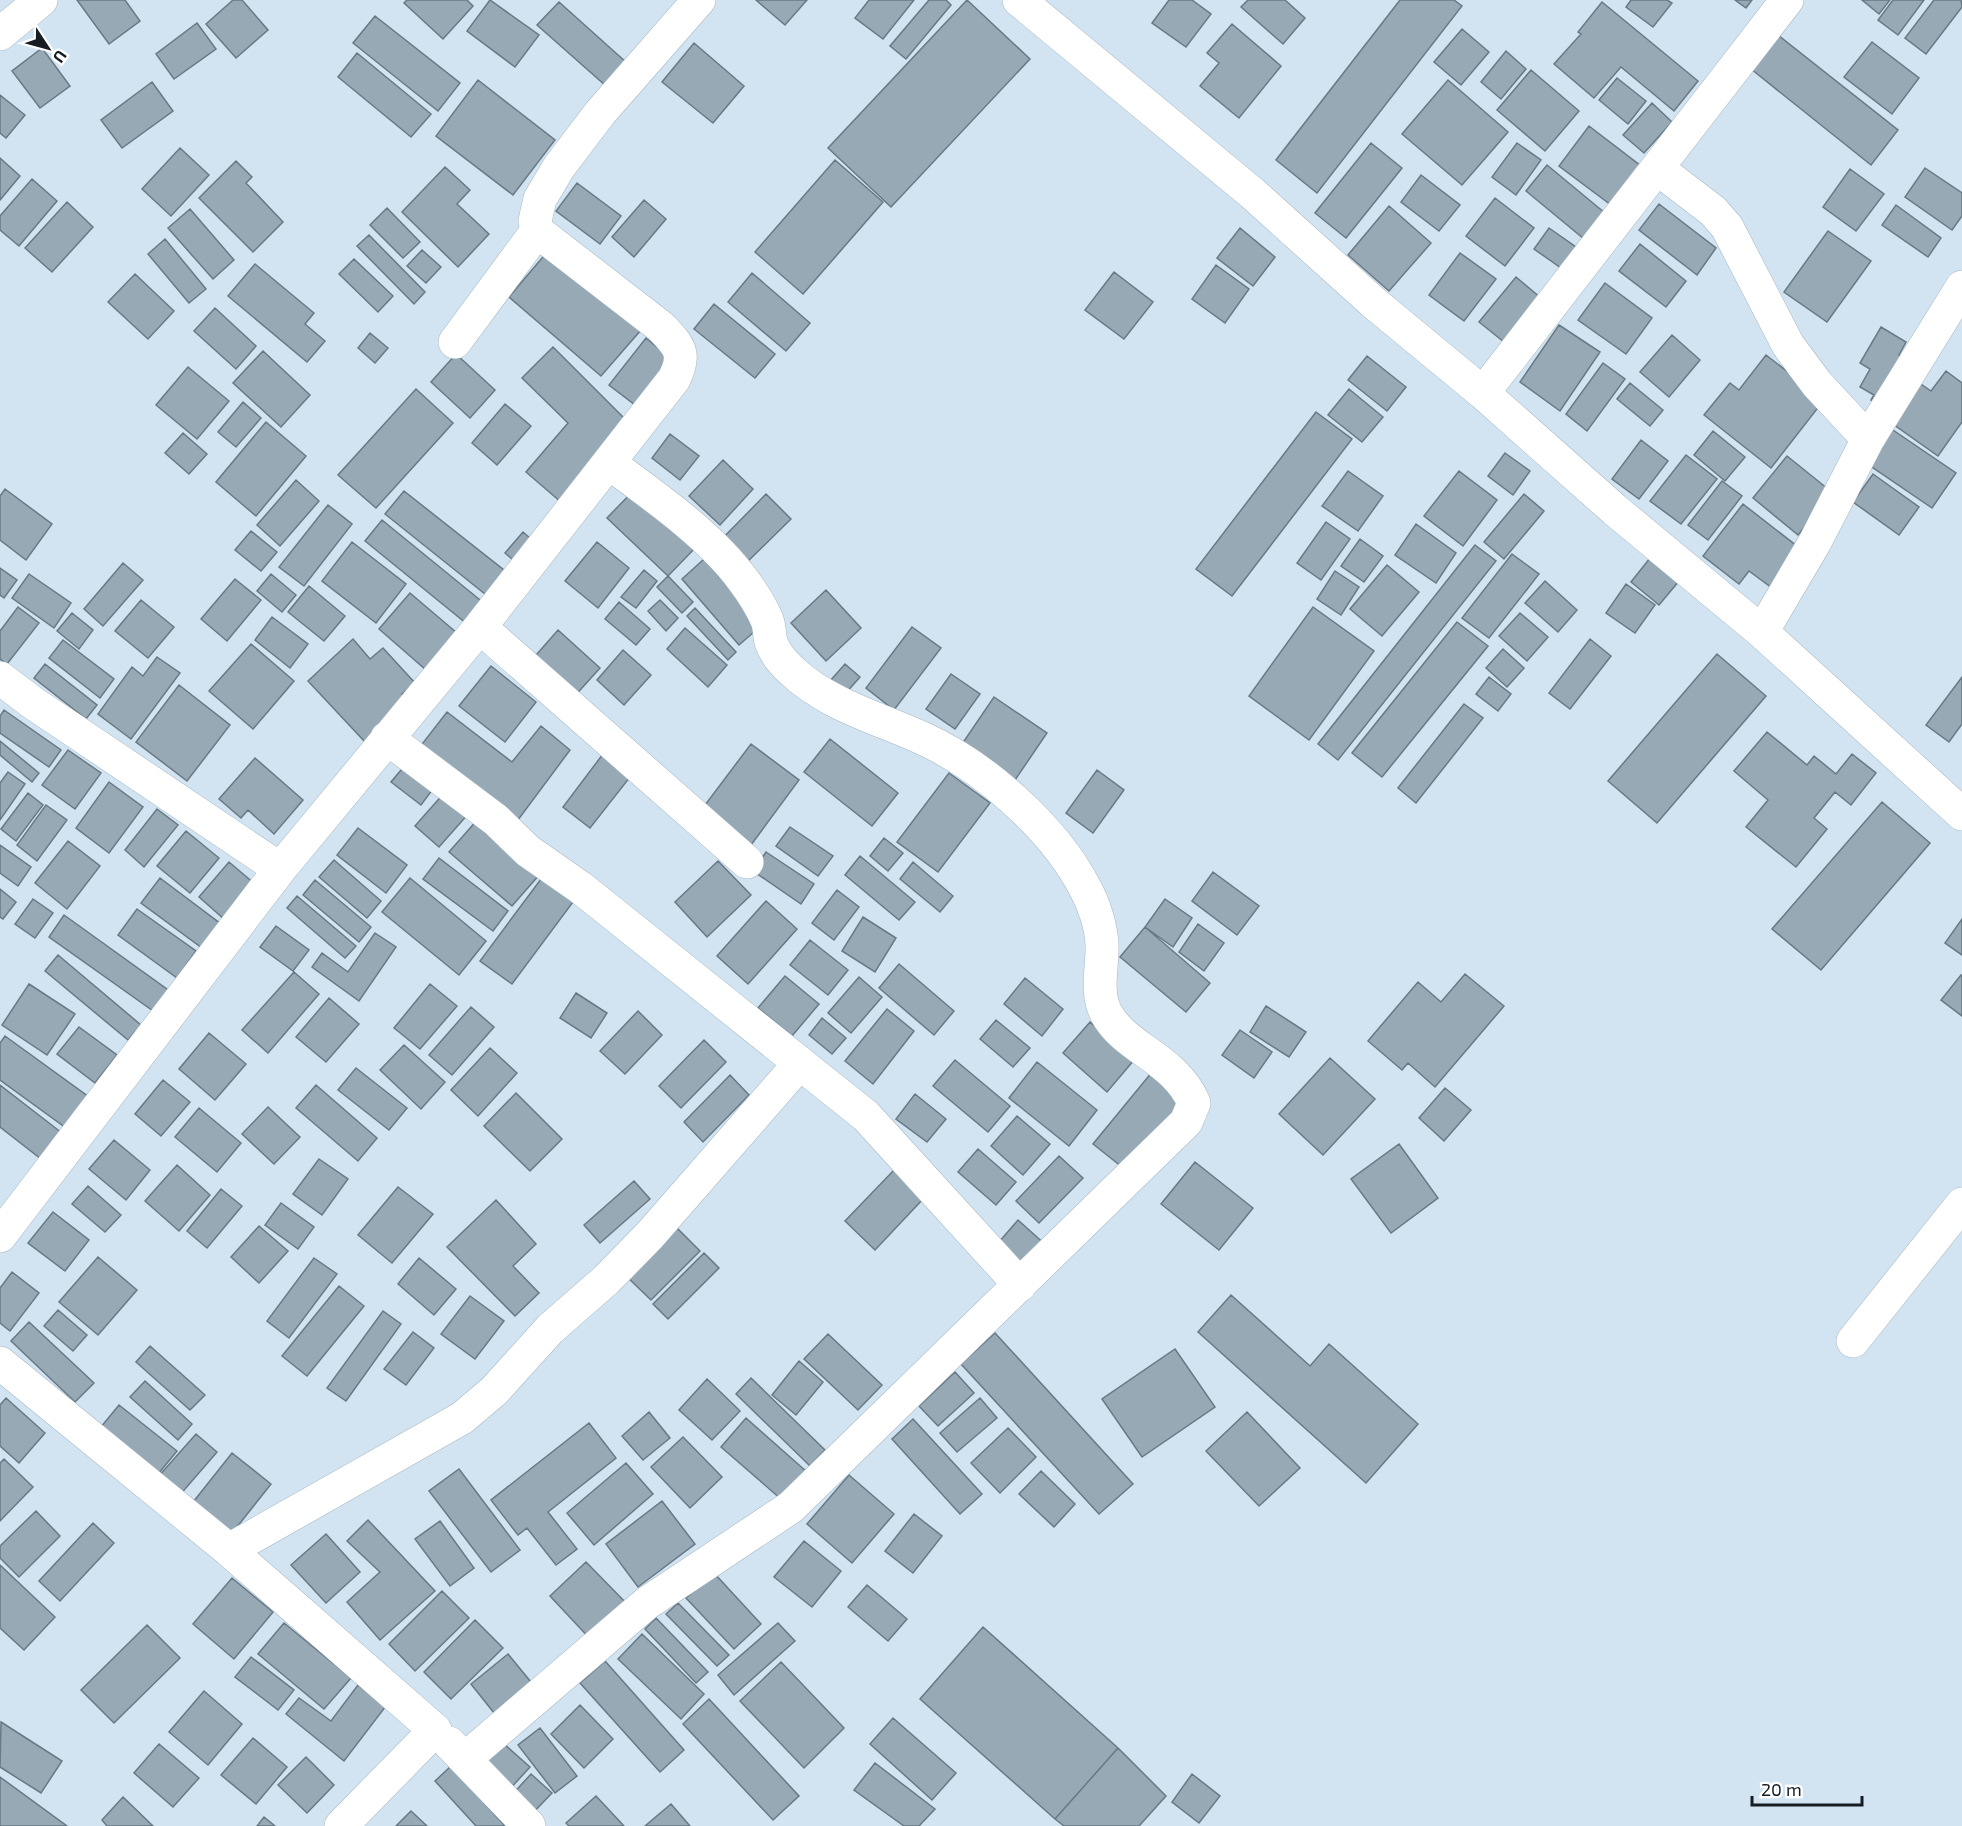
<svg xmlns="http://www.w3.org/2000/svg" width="1962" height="1826" viewBox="0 0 1962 1826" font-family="'Exo 2',sans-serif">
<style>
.building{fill:#97a9b5;stroke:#687985;stroke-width:1.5}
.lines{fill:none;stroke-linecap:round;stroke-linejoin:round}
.minor-casing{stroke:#a5b7c4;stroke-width:34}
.minor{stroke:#fff;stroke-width:33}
</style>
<rect width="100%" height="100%" fill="#d2e4f2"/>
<path class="building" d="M77 0H125L140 21 109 44Z
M233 0H242L268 30 236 58 206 24Z
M407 0H467L473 6 443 39 404 3Z
M490 0 539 35 515 67 467 31Z
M756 0H807L785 25Z
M869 0H914L883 39 855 18Z
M929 0H946L951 5 906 59 890 46Z
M967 0 1030 59 891 207 828 148Z
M1169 0H1192L1211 14 1186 47 1152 23Z
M1248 0H1285L1305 18 1283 44 1241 7Z
M1400 0H1454L1462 6 1317 193 1276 160Z
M1631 0H1667L1672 3 1653 27 1626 7Z
M1735 0H1752L1746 8Z
M1862 0H1890L1879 14Z
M1893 0H1924L1898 35 1878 20Z
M1934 0H1961L1962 7 1926 54 1905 38Z
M559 2 627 63 606 86 537 25Z
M1602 2 1698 81 1674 111 1621 67 1594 98 1554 64 1581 34 1578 32Z
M375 16 460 83 438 111 353 43Z
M197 23 216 49 174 79 156 54Z
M1232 24 1281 66 1239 118 1200 86 1219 63 1207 53Z
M1462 29 1489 52 1461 85 1434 62Z
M1778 35 1898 130 1871 165 1751 69Z
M1872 42 1919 78 1892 114 1844 77Z
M694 43 744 86 713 123 662 82Z
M42 48 70 86 40 108 12 71Z
M1506 51 1526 69 1501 99 1481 82Z
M357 53 431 114 411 137 338 77Z
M1531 70 1579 111 1545 151 1497 110Z
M1617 78 1646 101 1628 124 1599 100Z
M478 80 555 140 513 195 436 136Z
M1448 80 1508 132 1462 185 1402 134Z
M152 82 173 111 122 148 101 120Z
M0 95 25 115 6 138 0 133Z
M1652 103 1672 122 1644 153 1623 135Z
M1589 126 1641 166 1611 205 1559 166Z
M1371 143 1402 168 1346 238 1315 213Z
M1517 143 1541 160 1516 195 1492 177Z
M180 148 209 175 171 216 142 189Z
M0 158 20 176 0 200Z
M835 160 883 202 803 294 755 252Z
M236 161 252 177 246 183 283 222 253 252 199 198Z
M1547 165 1605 213 1584 239 1526 191Z
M445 167 470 190 457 204 489 234 458 267 402 212Z
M1925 168 1962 193V216L1952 230 1905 197Z
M1850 169 1884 194 1856 231 1823 207Z
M1421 175 1460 205 1439 231 1401 202Z
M32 179 57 201 19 246 0 230V216Z
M577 183 621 216 600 244 556 211Z
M1495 198 1534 228 1505 266 1466 236Z
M644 200 666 219 634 257 612 237Z
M67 202 93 227 52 272 25 248Z
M1659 204 1716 248 1697 275 1639 230Z
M1896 205 1941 238 1928 257 1882 225Z
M1389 206 1431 243 1389 291 1348 255Z
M387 208 420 242 403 258 370 225Z
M190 209 234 260 213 279 168 228Z
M1240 228 1275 257 1253 286 1217 258Z
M1549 228 1576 247 1561 268 1534 249Z
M1828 231 1871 261 1827 322 1784 292Z
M369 235 425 292 414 304 357 246Z
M165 239 206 289 189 303 148 254Z
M1640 244 1686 281 1666 307 1619 271Z
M422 250 441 267 426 283 407 266Z
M548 251 641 330 601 376 509 297Z
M1460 253 1496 279 1464 321 1429 295Z
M354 259 393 296 378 312 339 274Z
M255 264 314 313 305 324 325 341 307 362 228 296Z
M1216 265 1249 289 1225 323 1192 299Z
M1114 272 1153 302 1124 339 1085 310Z
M752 273 810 323 786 351 728 302Z
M135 274 174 311 148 339 108 302Z
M1516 277 1541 298 1504 342 1479 322Z
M1605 283 1652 318 1626 354 1578 320Z
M714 304 775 354 755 378 694 329Z
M215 308 256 346 236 369 194 331Z
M1559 325 1600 352 1560 411 1520 382Z
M1881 327 1906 342 1899 355 1911 363 1884 408 1871 400 1874 395 1860 387 1870 369 1860 363Z
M370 333 388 348 375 363 358 348Z
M1672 335 1700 360 1669 397 1640 372Z
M646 338 671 359 635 405 609 385Z
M553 347 630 424 562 503 526 472 568 423 522 378Z
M263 351 310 395 281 427 233 383Z
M456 354 495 390 470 418 431 382Z
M1766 355 1824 400 1771 468 1704 415 1730 383 1739 390Z
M1367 356 1406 387 1387 411 1348 380Z
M1603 363 1625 379 1587 431 1566 414Z
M188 367 229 401 197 439 156 405Z
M1946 371 1962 383V422L1938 456 1890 422 1918 382 1931 391Z
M1630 383 1663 410 1650 426 1617 399Z
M416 389 453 423 376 508 338 475Z
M1349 389 1383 417 1362 442 1328 415Z
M243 402 261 418 236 447 218 432Z
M505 404 531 426 497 465 472 443Z
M1316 412 1352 439 1232 596 1196 569Z
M266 422 306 456 256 516 216 482Z
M1890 428 1956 473 1932 508 1866 463Z
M1713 431 1745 457 1725 481 1694 455Z
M183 433 207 454 189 474 165 453Z
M670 434 699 456 680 480 652 458Z
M1641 440 1668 461 1639 499 1612 479Z
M1505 453 1530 471 1513 495 1488 476Z
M1686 455 1717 479 1681 524 1650 501Z
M1787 456 1833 493 1798 535 1753 498Z
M723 460 753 489 720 525 689 496Z
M1348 471 1383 496 1358 531 1322 506Z
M1459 471 1497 500 1463 546 1424 516Z
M1873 474 1919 507 1899 535 1853 502Z
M296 480 319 501 280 546 257 525Z
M1722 481 1742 496 1708 540 1688 525Z
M5 489 52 524 26 560 0 540V496Z
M635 489 696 547 668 576 607 518Z
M404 491 509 574 490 598 385 514Z
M766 494 791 519 740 569 716 545Z
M1524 494 1544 511 1504 559 1484 542Z
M1743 504 1802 550 1772 588 1749 571 1739 584 1703 556Z
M328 505 352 524 304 586 279 567Z
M382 520 485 604 467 624 365 541Z
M1326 522 1350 539 1321 580 1297 563Z
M1416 524 1456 553 1436 583 1395 555Z
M251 531 277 552 261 571 235 550Z
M523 532 539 546 521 567 505 553Z
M1360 539 1383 556 1364 582 1341 566Z
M352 542 406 584 376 623 322 581Z
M597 542 629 568 598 608 565 581Z
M1475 545 1496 561 1338 760 1318 744Z
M1512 554 1539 574 1489 638 1462 618Z
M1650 558 1679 581 1659 605 1631 582Z
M704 559 762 625 739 645 682 579Z
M123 563 143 580 103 626 84 609Z
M1387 565 1419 592 1382 636 1350 609Z
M0 568 17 580 4 598 0 595Z
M644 570 657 581 636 608 621 597Z
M1335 571 1359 587 1341 615 1317 599Z
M29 574 71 603 54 628 12 598Z
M271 574 296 595 282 612 257 591Z
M668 576 693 602 682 613 657 587Z
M235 579 261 600 227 641 201 619Z
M1545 581 1577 610 1558 632 1525 603Z
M1626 584 1655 605 1635 633 1606 613Z
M309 586 345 616 324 641 288 612Z
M826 590 861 628 826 661 791 623Z
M410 593 457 633 426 670 379 629Z
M141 600 174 627 148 658 115 631Z
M660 600 678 618 666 631 648 611Z
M619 602 650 629 636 645 605 619Z
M18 607 39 623 7 664 0 659V631Z
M1313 607 1374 651 1309 740 1249 696Z
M695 608 736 652 728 660 687 616Z
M72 613 93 630 79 649 57 631Z
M1520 613 1548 637 1527 661 1499 636Z
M272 617 308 644 290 668 255 640Z
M1457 622 1488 646 1382 777 1352 753Z
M912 627 941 648 894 710 866 688Z
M685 628 727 665 708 687 667 649Z
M558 630 600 668 572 699 530 662Z
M353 639 370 659 383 648 415 683 402 694 409 701 365 742 308 681Z
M1590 639 1611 656 1570 709 1549 693Z
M63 640 114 679 100 698 49 658Z
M251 644 294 681 253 729 209 691Z
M1503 649 1524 668 1507 687 1486 668Z
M623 650 651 675 624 705 597 680Z
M1717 654 1766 696 1657 823 1608 781Z
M157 657 180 673 131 739 98 714 132 667 143 676Z
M45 664 97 705 86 719 34 678Z
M845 664 860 677 845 694 830 681Z
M491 666 536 702 505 742 459 706Z
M951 674 980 694 955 729 926 709Z
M1489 677 1511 694 1498 711 1476 694Z
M1962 677V724L1949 742 1926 725Z
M179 685 230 725 187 781 136 742Z
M994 697 1047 733 1015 780 962 744Z
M1464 704 1483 718 1416 803 1398 788Z
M4 710 61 750 49 767 0 733V716Z
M447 712 512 762 541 726 570 750 515 824 419 748Z
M1767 732 1807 765 1814 756 1836 774 1852 754 1876 773 1851 805 1835 792 1814 818 1827 829 1796 867 1746 827 1768 800 1734 771Z
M830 739 898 793 872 826 804 772Z
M0 741 39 773 32 782 0 755Z
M751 744 799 780 751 845 702 809Z
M68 750 101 773 75 809 42 785Z
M606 750 634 772 590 828 563 807Z
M255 758 303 800 274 834 248 810 241 818 219 799Z
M407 763 436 785 421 805 391 782Z
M1097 770 1124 790 1093 833 1066 813Z
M8 772 25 784 0 820V783Z
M949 773 990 803 938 872 897 842Z
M109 782 143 807 109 853 76 828Z
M445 792 469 813 439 847 415 826Z
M28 793 43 805 16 841 1 829Z
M1882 802 1930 843 1821 970 1772 929Z
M46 805 67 820 37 861 17 845Z
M157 809 178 825 144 867 125 850Z
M478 819 540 874 512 906 449 852Z
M790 827 833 856 818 876 776 846Z
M358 828 407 865 386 893 337 855Z
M186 831 219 858 190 893 157 866Z
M884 838 903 853 888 871 870 856Z
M68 841 100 866 67 909 35 883Z
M0 845 31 867 18 886 0 873Z
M766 852 814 884 801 904 753 871Z
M860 856 915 902 899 920 845 875Z
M439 858 508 911 493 931 423 879Z
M334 860 381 901 367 918 319 877Z
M718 861 751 895 707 937 675 902Z
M229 862 256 885 225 920 199 897Z
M913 862 953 896 940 912 900 879Z
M1213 872 1259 906 1237 935 1192 901Z
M160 878 221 924 202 948 141 903Z
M410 878 486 941 459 975 382 912Z
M541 879 573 902 512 984 480 961Z
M315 880 371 927 359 942 303 895Z
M0 889 16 902 3 919 0 917Z
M837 890 859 907 834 940 812 923Z
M297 896 356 946 345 958 287 908Z
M33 899 53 913 35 938 15 924Z
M1165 899 1192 918 1173 947 1145 927Z
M766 901 797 929 748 984 717 956Z
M137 909 196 951 177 978 118 935Z
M64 915 171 992 156 1013 49 937Z
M863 917 896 938 875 972 842 951Z
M1962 919V955L1945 943Z
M1198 924 1224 943 1204 971 1179 952Z
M276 926 309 950 293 971 260 947Z
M1145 927 1210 983 1186 1012 1120 957Z
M375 933 396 947 359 1001 312 967 322 953 348 972Z
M810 940 848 970 828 995 790 965Z
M58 955 141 1025 128 1040 45 971Z
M899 964 954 1011 934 1035 879 988Z
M294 972 319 994 268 1053 242 1030Z
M1465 974 1504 1006 1435 1087 1408 1063 1402 1070 1368 1041 1418 982 1441 1002Z
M1961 975H1962V1016L1941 1000Z
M785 976 819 1004 792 1036 758 1008Z
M859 977 882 997 851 1033 828 1013Z
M1025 978 1063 1009 1042 1036 1004 1004Z
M29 984 75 1014 47 1055 2 1025Z
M430 984 457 1006 420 1049 394 1028Z
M576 993 607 1013 591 1038 560 1018Z
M329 998 359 1024 326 1062 296 1037Z
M1266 1006 1306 1032 1289 1057 1250 1032Z
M471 1007 494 1027 452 1075 429 1055Z
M887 1009 914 1031 873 1084 845 1061Z
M638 1011 662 1035 625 1074 600 1051Z
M822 1018 846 1038 832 1054 809 1035Z
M996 1020 1030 1048 1013 1067 980 1039Z
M1090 1022 1134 1060 1107 1092 1063 1053Z
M79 1027 117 1055 95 1083 57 1054Z
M1240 1030 1272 1052 1254 1078 1222 1055Z
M209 1033 246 1064 215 1100 179 1069Z
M5 1036 89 1097 66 1128 0 1080V1043Z
M704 1040 726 1062 681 1108 659 1086Z
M404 1045 445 1082 421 1109 380 1070Z
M490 1048 517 1073 478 1116 451 1090Z
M1330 1058 1375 1099 1323 1155 1279 1114Z
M955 1060 1010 1106 988 1132 933 1086Z
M1037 1062 1097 1110 1069 1146 1009 1098Z
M356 1068 407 1108 389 1130 338 1090Z
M1152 1072 1185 1100 1127 1171 1093 1144Z
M730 1075 749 1095 703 1142 684 1122Z
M163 1080 190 1102 161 1136 135 1114Z
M0 1085 62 1133 41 1159 0 1127Z
M316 1085 377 1138 358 1161 296 1108Z
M1445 1088 1471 1110 1444 1141 1419 1118Z
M516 1093 562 1139 530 1171 484 1126Z
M915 1094 946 1119 927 1142 896 1119Z
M268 1107 300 1137 274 1164 242 1134Z
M199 1108 241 1143 217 1172 175 1137Z
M1017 1116 1050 1144 1023 1175 991 1146Z
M114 1140 150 1170 126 1200 89 1169Z
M1399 1144 1438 1198 1391 1233 1351 1179Z
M978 1149 1016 1182 996 1205 958 1172Z
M1059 1156 1083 1178 1039 1223 1016 1201Z
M319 1159 348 1179 322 1215 293 1194Z
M1195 1162 1253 1208 1219 1250 1161 1204Z
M177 1165 210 1195 179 1231 145 1201Z
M894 1170 924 1198 875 1250 845 1221Z
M634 1181 650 1199 600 1243 584 1225Z
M88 1186 121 1215 105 1232 72 1204Z
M398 1187 433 1214 392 1263 358 1235Z
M221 1189 242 1206 207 1248 187 1231Z
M496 1200 536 1244 513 1266 539 1293 515 1316 447 1247Z
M281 1203 314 1227 298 1249 265 1225Z
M53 1212 89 1240 65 1271 28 1243Z
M1018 1220 1048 1247 1028 1268 999 1242Z
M674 1225 700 1251 651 1300 624 1274Z
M259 1226 288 1251 259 1283 231 1257Z
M704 1253 719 1268 668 1319 653 1304Z
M98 1257 137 1290 98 1335 59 1302Z
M314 1258 337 1274 289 1338 267 1321Z
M419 1258 456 1289 434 1315 398 1284Z
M12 1272 39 1293 10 1331 0 1323V1288Z
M339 1286 364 1306 307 1376 282 1356Z
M1231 1295 1310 1366 1329 1344 1418 1424 1366 1483 1198 1332Z
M470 1296 504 1321 475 1359 441 1334Z
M58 1310 87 1335 73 1351 44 1326Z
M383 1311 401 1324 346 1401 327 1388Z
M29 1322 94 1383 75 1402 11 1341Z
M413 1332 434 1348 406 1385 384 1369Z
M995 1333 1133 1484 1099 1514 961 1364Z
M828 1334 882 1385 858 1410 804 1359Z
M150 1346 205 1395 190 1410 136 1362Z
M1175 1349 1215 1407 1142 1457 1102 1399Z
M799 1361 823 1382 796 1415 772 1395Z
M955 1372 974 1393 938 1426 919 1406Z
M751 1378 825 1450 810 1466 736 1394Z
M707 1379 740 1411 712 1440 679 1410Z
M145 1381 192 1424 178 1440 130 1397Z
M6 1398 45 1433 19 1463 0 1446V1405Z
M980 1398 997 1418 957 1452 940 1433Z
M119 1405 177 1451 159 1473 101 1427Z
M649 1412 670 1438 643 1460 622 1436Z
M1247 1412 1300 1468 1259 1506 1206 1451Z
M746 1418 807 1472 782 1500 721 1447Z
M913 1419 982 1494 960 1514 892 1439Z
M589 1423 616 1458 548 1512 577 1549 556 1565 527 1528 518 1535 491 1500Z
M1008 1428 1036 1457 1000 1493 971 1463Z
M196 1434 217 1452 179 1496 158 1477Z
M683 1437 722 1477 690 1508 651 1467Z
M232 1453 271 1484 229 1537 190 1506Z
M4 1459 33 1487 0 1521V1463Z
M626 1463 653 1494 594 1545 567 1513Z
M459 1469 520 1550 491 1572 429 1491Z
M1041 1471 1075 1504 1054 1527 1019 1494Z
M849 1475 894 1514 852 1563 807 1524Z
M662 1501 695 1544 638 1587 606 1544Z
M36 1511 60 1536 19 1577 0 1558V1546Z
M914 1514 942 1536 913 1573 885 1551Z
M368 1520 435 1591 380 1640 347 1602 380 1572 347 1541Z
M440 1521 474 1568 450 1586 415 1539Z
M93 1523 114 1543 60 1601 39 1581Z
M326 1534 360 1572 326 1603 291 1565Z
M804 1541 841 1571 812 1607 774 1577Z
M586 1562 630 1607 593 1642 550 1596Z
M0 1565 55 1617 24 1650 0 1628Z
M714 1573 761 1624 734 1649 686 1598Z
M232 1578 273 1612 234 1659 193 1624Z
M867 1585 907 1619 888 1641 848 1607Z
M442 1591 469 1618 415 1671 389 1644Z
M678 1603 729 1655 717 1666 666 1614Z
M656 1618 708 1672 696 1683 645 1629Z
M475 1620 503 1648 451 1699 424 1672Z
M284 1623 351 1678 324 1709 258 1654Z
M778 1623 795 1641 734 1695 718 1675Z
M147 1625 180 1658 114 1723 81 1690Z
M983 1627 1118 1748 1055 1819 920 1699Z
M642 1634 704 1694 681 1719 618 1659Z
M508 1654 535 1687 498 1718 471 1684Z
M251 1657 294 1690 278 1710 235 1677Z
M605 1661 684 1750 660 1772 580 1683Z
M781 1662 844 1728 804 1768 740 1701Z
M358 1685 386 1706 344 1761 286 1714 299 1698 331 1721Z
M204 1691 242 1724 208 1765 169 1732Z
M709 1699 799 1796 773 1820 683 1724Z
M580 1705 613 1739 584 1768 551 1734Z
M893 1718 956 1773 932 1800 870 1744Z
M1 1722 62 1761 41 1793 0 1767Z
M540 1728 577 1776 555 1793 518 1745Z
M495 1736 530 1767 508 1791 474 1759Z
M253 1738 287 1767 256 1804 221 1775Z
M159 1744 199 1778 173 1807 134 1773Z
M1118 1748 1166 1796 1139 1826H1064L1055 1819Z
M306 1757 334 1785 307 1813 278 1785Z
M875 1763 935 1809 919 1826H904L854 1790Z
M451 1766 505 1826H476L435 1781Z
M531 1774 552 1793 529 1817 509 1798Z
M1192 1774 1220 1796 1199 1823 1172 1802Z
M0 1777 67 1826H0Z
M596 1796 624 1826H569L566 1823Z
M123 1797 153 1826H107L102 1820Z
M671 1804 690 1826H645Z
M411 1811 427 1826H396Z
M264 1817 275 1826H257Z"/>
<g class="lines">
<defs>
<path id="minor" d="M1019 0 1252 193 1374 303 1483 393 1615 510 1762 632 1962 814
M0 34 41 0
M1657 168 1713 211 1727 227 1788 345 1817 384 1868 439
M455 342 537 231
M1483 393 1787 0
M480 627 747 862
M1762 632 1815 542 1868 439 1962 287
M0 678 33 703 280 869
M387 738 496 820 528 851 581 888 866 1116 1020 1285
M0 1236 280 869 480 627 674 379C687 353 679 346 661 327L537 231 535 221 540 199 559 167 600 113 699 0
M1853 1341 1962 1204
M0 1363 229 1550 435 1730 341 1826
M229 1550 462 1418 494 1391 550 1329 606 1280 650 1235 800 1063
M449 1743 529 1826
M466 1758 647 1603 791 1507 1186 1122 1194 1103C1175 1058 1125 1049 1106 1013 1095 992 1103 966 1102 944 1101 926 1094 904 1085 888 1054 828 984 766 922 738 878 718 828 705 792 671 783 663 775 654 771 642 769 635 770 627 767 620 761 606 752 592 743 580 710 535 654 496 609 463"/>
</defs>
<use href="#minor" class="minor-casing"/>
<use href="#minor" class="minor"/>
</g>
<g transform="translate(48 48) rotate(126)" stroke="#ffffff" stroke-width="4.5" paint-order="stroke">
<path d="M0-4.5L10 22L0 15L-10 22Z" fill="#161d22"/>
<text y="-9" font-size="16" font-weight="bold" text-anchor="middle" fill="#161d22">U</text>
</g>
<path d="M1752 1796v9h110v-9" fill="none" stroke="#161d22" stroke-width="3"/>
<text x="1761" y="1796" font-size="18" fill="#161d22" stroke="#ffffff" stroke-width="4.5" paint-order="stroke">20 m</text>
</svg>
